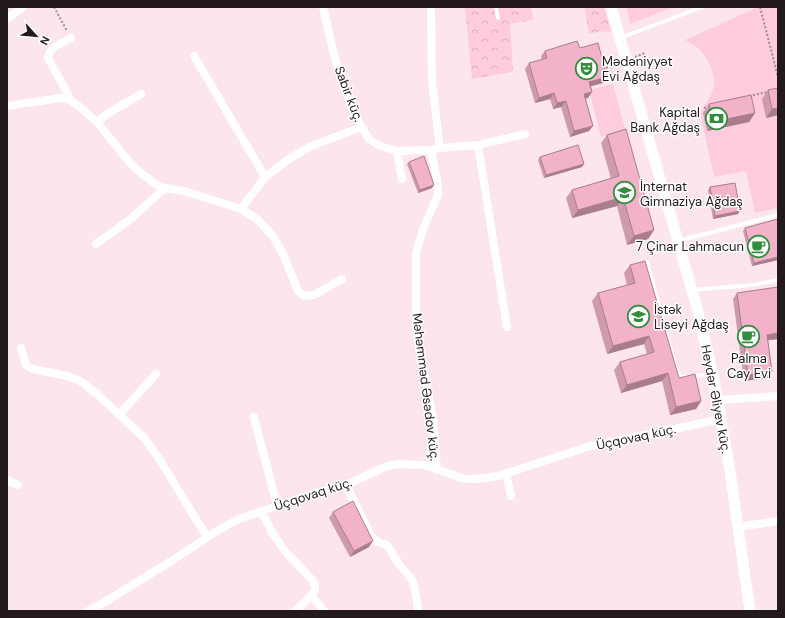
<svg xmlns="http://www.w3.org/2000/svg" width="785" height="618" viewBox="0 0 785 618" font-family="'DM Sans',sans-serif">
<style>
.green{fill:#feccdd}
.forest{fill:url(#forest-crowns)}
.lines{fill:none;stroke-linecap:round;stroke-linejoin:round}
.path{stroke:#9d8c92;stroke-width:2;stroke-dasharray:2 2;stroke-linecap:butt}
.lane{stroke:#fff;stroke-width:4}
.street{stroke:#fff;stroke-width:8}
.secondary{stroke:#fff;stroke-width:11}
.wall{fill:#d09aae}
.shaded-wall{fill:#a97d8d}
.building{fill:#f2b3ca;stroke:#a97d8d}
.labels{text-anchor:middle;dominant-baseline:central;stroke-width:3;stroke-linejoin:round;paint-order:stroke}
.poi-label{font-size:13px;fill:#221a1c;stroke:#fff;text-anchor:start}
.street-label{font-size:13px;fill:#221a1c;stroke:#fff}
</style>
<defs>
<pattern id="forest-crowns" width="20" height="18" patternUnits="userSpaceOnUse"><rect width="20" height="18" fill="#feccdd"/><path d="M2 6a3 3 0 1 1 6 0M12 15a3 3 0 1 1 6 0" fill="none" stroke="#d9afbd"/></pattern>
</defs>
<rect width="100%" height="100%" fill="#fde5ed"/>
<path class="green" d="M626 7H674L630 24Z
M758 7H778V208L755 213 746 171 714 177 700 112C706 104 713 94 714 84 715 72 708 59 700 50 696 46 690 43 685 40Z
M613 84 625 130 601 137 589 90Z"/>
<path class="forest" d="M465 7H531L533 20 510 24 513 72 472 79Z
M584 7H604L611 31 589 33Z"/>
<g class="lines">
<path class="path" d="M54 7 67 31
M760 7 778 77
M635 57 645 53
M606 68 618 63
M749 96 768 92
M704 108 710 106"/>
<path class="lane" d="M496 7 498 18
M620 38 702 7
M678 241 778 215
M647 262 676 369 680 376 685 377 712 374
M693 290 753 285 778 280"/>
<path class="street" d="M323 7 334 55 345 89 355 116 369 139 380 146 397 151 431 150
M431 7 432 82 440 148 431 150 437 180 438 195 423 229 416 254V330L433 418 437 470
M7 19 23 7
M194 56 265 177
M70 100 67 92 48 58C49 47 62 43 71 38
M7 106 60 98 70 100 80 107 97 122 130 163 143 175 157 185 165 188 184 191 241 209 257 219 273 236 283 254 298 291 304 296 314 295 342 279
M97 122 107 114 141 94
M478 145 525 134
M440 148 478 145 507 327
M397 151 402 179
M241 209 265 177 289 159 311 146 362 127
M96 244 132 218 165 188
M21 348 26 365 32 369 68 376 80 381 96 393 144 438 158 457 207 537
M718 400 778 396
M119 415 156 374
M254 417 277 506
M506 473 511 496
M7 480 18 485
M346 485 371 536 376 541 387 545 398 563 410 577 414 584 418 609
M261 511 273 534 285 551 313 581C315 584 316 587 314 591 311 597 300 606 295 611
M738 527 778 521
M311 595 324 611
M88 611 105 602 173 560 217 531 239 519 312 494 334 489 346 485 387 466 398 464 425 465 464 479H477L498 476 587 447 722 419"/>
<path class="secondary" d="M611 7 695 301 713 374 730 471 750 611"/>
</g>
<path class="wall" d="M580 48 603 83 591 86 592 92 588 98H586L589 131 570 137 561 107 553 109 550 99 535 103 525 69 529 63 542 60 541 56 545 51Z
M768 90 778 115 766 118 762 99Z
M709 104 755 113 749 122 707 131 703 113Z
M607 135 654 230 648 239 627 245 617 206 572 218 566 198 572 190 611 179 601 143Z
M540 157 582 167 544 178 538 160Z
M409 162 432 188 418 193 407 164Z
M710 187 738 214 713 219 708 190Z
M778 219V260L752 266 743 231 745 228Z
M630 265 679 378 701 401 696 409 670 415 662 381 621 393 614 370 620 362 647 354 644 344 607 354 592 301 598 293 627 285 624 273Z
M778 287V339L768 340 772 372 768 378 744 381 733 299 737 293Z
M333 512 369 547 350 557 329 518Z"/>
<path class="shaded-wall" d="M607 77 603 83 585 88 589 82Z
M592 92 588 98 580 100 584 94Z
M554 93 550 99 535 103 539 98Z
M566 101 561 107 553 109 557 103Z
M778 108V115L766 118 772 109Z
M755 113 749 122 707 131 713 122Z
M593 126 589 131 570 137 574 131Z
M584 164 582 167 544 178 546 175Z
M434 185 432 188 418 193 420 190Z
M623 197 617 206 572 218 578 210Z
M740 211 738 214 713 219 715 216Z
M654 230 648 239 627 245 634 236Z
M778 257V260L752 266 754 263Z
M778 333V339L763 341 767 335Z
M649 336 644 344 607 354 613 346Z
M772 372 768 378 744 381 748 375Z
M668 373 662 381 621 393 627 385Z
M701 401 696 409 670 415 676 407Z
M373 541 369 547 350 557 354 551Z"/>
<path class="building" d="M577 41 580 48 598 43 607 77 589 82 592 92 584 94 593 126 574 131 566 101 557 103 554 93 539 98 529 63 547 58 545 51Z
M778 88V108L772 109 768 90Z
M751 95 755 113 713 122 709 104Z
M626 129 654 230 634 236 623 197 578 210 572 190 619 176 607 135Z
M578 145 584 164 546 175 540 157Z
M424 156 434 185 420 190 409 162Z
M735 183 740 211 715 216 710 187Z
M778 219V257L754 263 745 228Z
M645 261 679 378 695 374 701 401 676 407 668 373 627 385 620 362 654 352 649 336 613 346 598 293 635 283 630 265Z
M778 287V333L767 335 772 372 748 375 737 293Z
M353 501 373 541 354 551 333 512Z"/>
<defs>
<symbol id="theatre-ring" viewBox="-11 -11 22 22"><circle r="9.5" fill="#fff" stroke="#328d3d" stroke-width="1.5"/><path d="M-5-5.5Q0-4 5-5.5V0Q5 5 0 6Q-5 5-5 0ZM-3.3-2.5H-1v1.5H-3.3ZM1-2.5H3.3v1.5H1ZM-2.8 1Q0 5.5 2.8 1Z" fill="#328d3d"/></symbol>
<symbol id="bank-ring" viewBox="-11 -11 22 22"><circle r="9.5" fill="#fff" stroke="#328d3d" stroke-width="1.5"/><path d="M-6-4H6V4H-6ZM0-2.3a2.3 2.3 0 1 0 0 4.6a2.3 2.3 0 1 0 0-4.6Z" fill="#328d3d"/></symbol>
<symbol id="school-ring" viewBox="-11 -11 22 22"><circle r="9.5" fill="#fff" stroke="#328d3d" stroke-width="1.5"/><path d="M0-5L7-2L0 1L-7-2ZM-4 1L0 2.5L4 1V4Q0 6-4 4Z" fill="#328d3d"/></symbol>
<symbol id="cafe-ring" viewBox="-11 -11 22 22"><circle r="9.5" fill="#fff" stroke="#328d3d" stroke-width="1.5"/><path d="M-5.5-4.5H6V0H3Q3 3.5 0 3.5H-2.5Q-5.5 3.5-5.5 0ZM3-3.2v2h1.7v-2ZM-6 4.5H4V6H-6Z" fill="#328d3d"/></symbol>
</defs>
<g fill-rule="evenodd">
<use href="#theatre-ring" x="574" y="56" width="25" height="25"/>
<use href="#bank-ring" x="704" y="106" width="25" height="25"/>
<use href="#school-ring" x="612" y="180" width="25" height="25"/>
<use href="#cafe-ring" x="746" y="234" width="25" height="25"/>
<use href="#school-ring" x="626" y="304" width="25" height="25"/>
<use href="#cafe-ring" x="736" y="324" width="25" height="25"/>
</g>
<g class="labels">
<g class="poi-label">
<text x="602" y="61">Mədəniyyət<tspan x="602" dy="15">Evi Ağdaş</tspan></text>
<text x="700" y="112" text-anchor="end">Kapital<tspan x="700" dy="15">Bank Ağdaş</tspan></text>
<text x="640" y="186">İnternat<tspan x="640" dy="15">Gimnaziya Ağdaş</tspan></text>
<text x="744" y="246" text-anchor="end">7 Çinar Lahmacun</text>
<text x="654" y="309">İstək<tspan x="654" dy="15">Liseyi Ağdaş</tspan></text>
<text x="749" y="358" text-anchor="middle">Palma<tspan x="749" dy="15">Cay Evi</tspan></text>
</g>
<g class="street-label">
<text transform="translate(349 94) rotate(69)">Sabir küç.</text>
<text transform="translate(426 387) rotate(83)">Məhəmməd Əsədov küç.</text>
<text transform="translate(716 399) rotate(79)">Heydər Əliyev küç.</text>
<text transform="translate(636 437) rotate(-12)">Üçqovaq küç.</text>
<text transform="translate(313 494) rotate(-18)">Üçqovaq küç.</text>
</g>
</g>
<rect width="785" height="618" fill="none" stroke="#221a1c" stroke-width="16"/>
<g transform="translate(36 36) rotate(117)" stroke="#ffffff" stroke-width="3" paint-order="stroke">
<path d="M0-3L7 15L0 10L-7 15Z" fill="#221a1c"/>
<text y="-6" font-size="11" font-weight="bold" text-anchor="middle" fill="#221a1c">N</text>
</g>
</svg>
